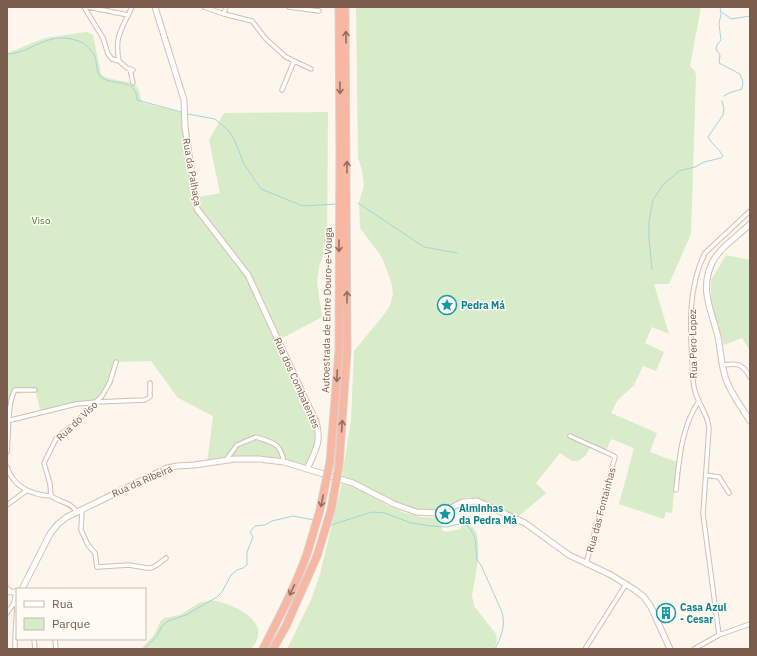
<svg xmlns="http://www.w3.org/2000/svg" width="757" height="656" viewBox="0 0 757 656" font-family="'IBM Plex Sans',sans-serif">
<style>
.green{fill:#d8ecc9}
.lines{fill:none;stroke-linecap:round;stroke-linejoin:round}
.stream{stroke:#a5d3da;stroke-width:1}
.street-casing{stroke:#d1beb0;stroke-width:5.5}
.secondary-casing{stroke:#d6c0b0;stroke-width:7}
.highway-casing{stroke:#dad1cd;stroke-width:9}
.street{stroke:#fff;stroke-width:3.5}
.secondary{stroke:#fff;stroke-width:5}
.highway{stroke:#f7b7a3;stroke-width:7}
.highway-bridge-casing{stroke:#dad1cd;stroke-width:9;stroke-linecap:butt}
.highway-bridge{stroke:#f7b7a3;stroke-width:7}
.oneway{stroke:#936e5e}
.labels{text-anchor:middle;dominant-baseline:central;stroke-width:3;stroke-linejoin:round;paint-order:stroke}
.street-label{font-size:10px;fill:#7a5c4d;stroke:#fffaf3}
.park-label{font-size:10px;fill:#537a41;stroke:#fffaf3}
.culture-label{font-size:10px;font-weight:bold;fill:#0d838f;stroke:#fffaf3;text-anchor:start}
</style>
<rect width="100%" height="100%" fill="#fdf6ec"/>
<path class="green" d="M356 7H701L690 66 695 71 696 76 691 234 669 284H654L669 334 652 327 645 343 664 352 656 371 643 366 634 385 617 401 611 413 657 433 650 452 677 462 672 513 666 512 664 519 619 504 634 448 611 439 606 451 592 445 585 456 578 461H572L560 453 536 483 546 493 518 517 470 497C457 498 447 510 432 510 399 511 373 486 342 477L351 419 354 351 386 312 390 305 393 295 392 285 385 265 381 256 360 228 359 202 364 185 362 170 358 158Z
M86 32 90 33 93 35 101 74 103 76C112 81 129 80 136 86 141 91 139 99 143 103L184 113 194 198 220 193 209 140 224 113 328 112 327 245 319 267 317 282 322 317 277 341 316 422 318 442 307 469 259 459 207 463 213 416 178 398 151 361 116 362 110 382 96 402 41 413 35 390 12 395 7 436V52H10L45 38Z
M726 255 750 260V351L742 338 724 345 711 302V280Z
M342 483 359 489 387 505 405 513 421 517 444 518C436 536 448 532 460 529L464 523C469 525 474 527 476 532 482 546 475 580 472 595L474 606 496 634 497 639 495 649H287L311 600 320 574Z
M212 600C234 604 275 622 251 649H141L154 635 160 622 164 618 180 615 199 603Z"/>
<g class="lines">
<path class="stream" d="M720 7 721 14 719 24 721 40 717 45 716 49 720 55 719 63 740 74 743 82 742 89 729 93 724 96
M722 12 731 19 750 16
M7 54C30 54 47 31 75 40 79 41 83 42 86 45 89 48 94 53 95 57 97 64 96 72 101 77 110 85 128 79 135 91 136 93 137 97 137 100L181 112
M282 57 292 62
M295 63 305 68
M188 114 215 119 229 131 234 139 244 164 261 189 303 206 336 204
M358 203 424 247 457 253
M652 269 649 239V221L653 200 663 185 679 171 695 167 704 162 721 158 723 156C719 148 712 145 708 137L723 115 724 109 722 101
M331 525 372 512 385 513 411 523 431 526 446 527 459 524 468 526 471 530 475 538 477 560 481 565 502 612C506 626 501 637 495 649
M144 649 157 636 162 626 168 621 186 615 217 597 222 592 231 575 237 570 243 568 247 565V552L253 537 250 532 255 526 265 525 272 521 293 516 314 520"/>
<defs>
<path id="street" d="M84 7 103 38 108 54 112 59 119 61
M88 7 128 15
M132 7C122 29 114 36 119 61L127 68 133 70
M204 7 224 14 252 21 266 39 286 57 311 69
M289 7 319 11
M224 14 226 7
M130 69 133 83
M282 90 294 61
M723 365C738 363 742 363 750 377
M7 421 76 404 96 402 145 400 150 397V383
M570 436 612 455 615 457 586 564
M7 452C9 436 7 402 15 390H35
M226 460 237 445 256 437C273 443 280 442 284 462
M7 467C13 487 32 495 51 496
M706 475 719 477 729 493
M676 490C679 461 681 427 699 401
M7 505 26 491
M82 510 81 530 88 545 95 553 97 567 129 565 147 568H151L157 565 166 558
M77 512C71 502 59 502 51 496L50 484 44 463 57 437 72 426 102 396 110 382 116 362
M14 603 17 605 15 637V649
M7 613 14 603 16 592
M719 635 703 514 709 428C708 414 698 404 695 391 692 382 693 371 692 361 690 325 688 287 705 253L750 211
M34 639 35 649
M55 639 56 649
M585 649 626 584
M694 649 719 635 750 624"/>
<path id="secondary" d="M155 7 184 100 185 127 197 209 248 275 316 422C322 441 315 452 307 469
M750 224C737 237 720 247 712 263 699 291 712 311 718 337 721 352 721 368 727 382 733 396 742 408 750 421
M7 589 10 592H17
M22 589 50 534 58 524 67 517 167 468 177 466 194 465 235 459H259L284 462 353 483 394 504 416 512 437 513 447 510 463 502 477 501 525 523 569 555 611 575 635 590 644 597 651 607 670 649"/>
<path id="highway" d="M330 462 339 350 340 150 339 7
M339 465 347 351 345 7
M263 649C279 618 295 587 307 554
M273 649 286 626 317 556"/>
</defs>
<use href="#street" class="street-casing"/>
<use href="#secondary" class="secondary-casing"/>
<use href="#highway" class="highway-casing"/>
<use href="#street" class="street"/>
<use href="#secondary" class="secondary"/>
<use href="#highway" class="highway"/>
<defs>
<path id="highway-bridge" d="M307 554 320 510 330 462
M317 556 331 510 339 465"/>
</defs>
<use href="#highway-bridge" class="highway-bridge-casing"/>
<use href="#highway-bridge" class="highway-bridge"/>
</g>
<defs><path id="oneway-shaft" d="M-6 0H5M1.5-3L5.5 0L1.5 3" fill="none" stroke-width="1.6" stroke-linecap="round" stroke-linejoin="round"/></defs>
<g class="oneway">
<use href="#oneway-shaft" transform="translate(346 37) rotate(-91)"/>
<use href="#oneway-shaft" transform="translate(340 88) rotate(89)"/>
<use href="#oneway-shaft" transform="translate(347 167) rotate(-90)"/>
<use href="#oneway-shaft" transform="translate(339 246) rotate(90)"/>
<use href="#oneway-shaft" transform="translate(347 297) rotate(-90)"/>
<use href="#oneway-shaft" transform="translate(337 376) rotate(93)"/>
<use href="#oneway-shaft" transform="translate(342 426) rotate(-86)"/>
<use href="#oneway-shaft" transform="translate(322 501) rotate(102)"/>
<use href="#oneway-shaft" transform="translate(292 590) rotate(115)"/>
</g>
<defs>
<symbol id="sight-ring" viewBox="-11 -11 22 22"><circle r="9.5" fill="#fffaf3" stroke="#0f9aa8" stroke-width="1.5"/><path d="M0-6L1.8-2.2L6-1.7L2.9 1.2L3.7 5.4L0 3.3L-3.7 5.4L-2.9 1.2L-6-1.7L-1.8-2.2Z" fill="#0f9aa8"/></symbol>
<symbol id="building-ring" viewBox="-11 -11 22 22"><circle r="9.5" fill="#fffaf3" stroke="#0f9aa8" stroke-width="1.5"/><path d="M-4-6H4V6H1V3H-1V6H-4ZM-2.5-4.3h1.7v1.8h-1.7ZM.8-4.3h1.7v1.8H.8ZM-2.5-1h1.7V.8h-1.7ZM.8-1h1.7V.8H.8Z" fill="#0f9aa8"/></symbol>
</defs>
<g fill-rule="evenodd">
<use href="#sight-ring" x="436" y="294" width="22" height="22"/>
<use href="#sight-ring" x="434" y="503" width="22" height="22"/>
<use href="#building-ring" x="655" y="602" width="22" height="22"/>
</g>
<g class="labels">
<g class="street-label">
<text transform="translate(192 172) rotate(80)">Rua da Palhaça</text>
<text transform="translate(327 310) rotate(-89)">Autoestrada de Entre Douro-e-Vouga</text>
<text transform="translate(693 344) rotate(-91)">Rua Pero Lopez</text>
<text transform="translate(297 383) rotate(66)">Rua dos Combatentes</text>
<text transform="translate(77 421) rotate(-44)">Rua do Viso</text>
<text transform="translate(142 481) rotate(-24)">Rua da Ribeira</text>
<text transform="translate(601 510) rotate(-75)">Rua das Fontainhas</text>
</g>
<g class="park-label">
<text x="41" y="220">Viso</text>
</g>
<g class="culture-label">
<text x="461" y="305">Pedra Má</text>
<text x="459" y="508">Alminhas<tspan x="459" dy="12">da Pedra Má</tspan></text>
<text x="680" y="607">Casa Azul<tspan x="680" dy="12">- Cesar</tspan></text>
</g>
</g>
<rect width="757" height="656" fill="none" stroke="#7a5c4d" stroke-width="16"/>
<rect x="16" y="588" width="130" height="52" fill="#fffaf3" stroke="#cabbb1"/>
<rect x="24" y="601" width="20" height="6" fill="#ffffff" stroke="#cabbb1"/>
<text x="52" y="608" font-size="12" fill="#7a5c4d">Rua</text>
<rect x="24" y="618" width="20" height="12" fill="#d8ecc9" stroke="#cabbb1"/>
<text x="52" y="628" font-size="12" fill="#7a5c4d">Parque</text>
</svg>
